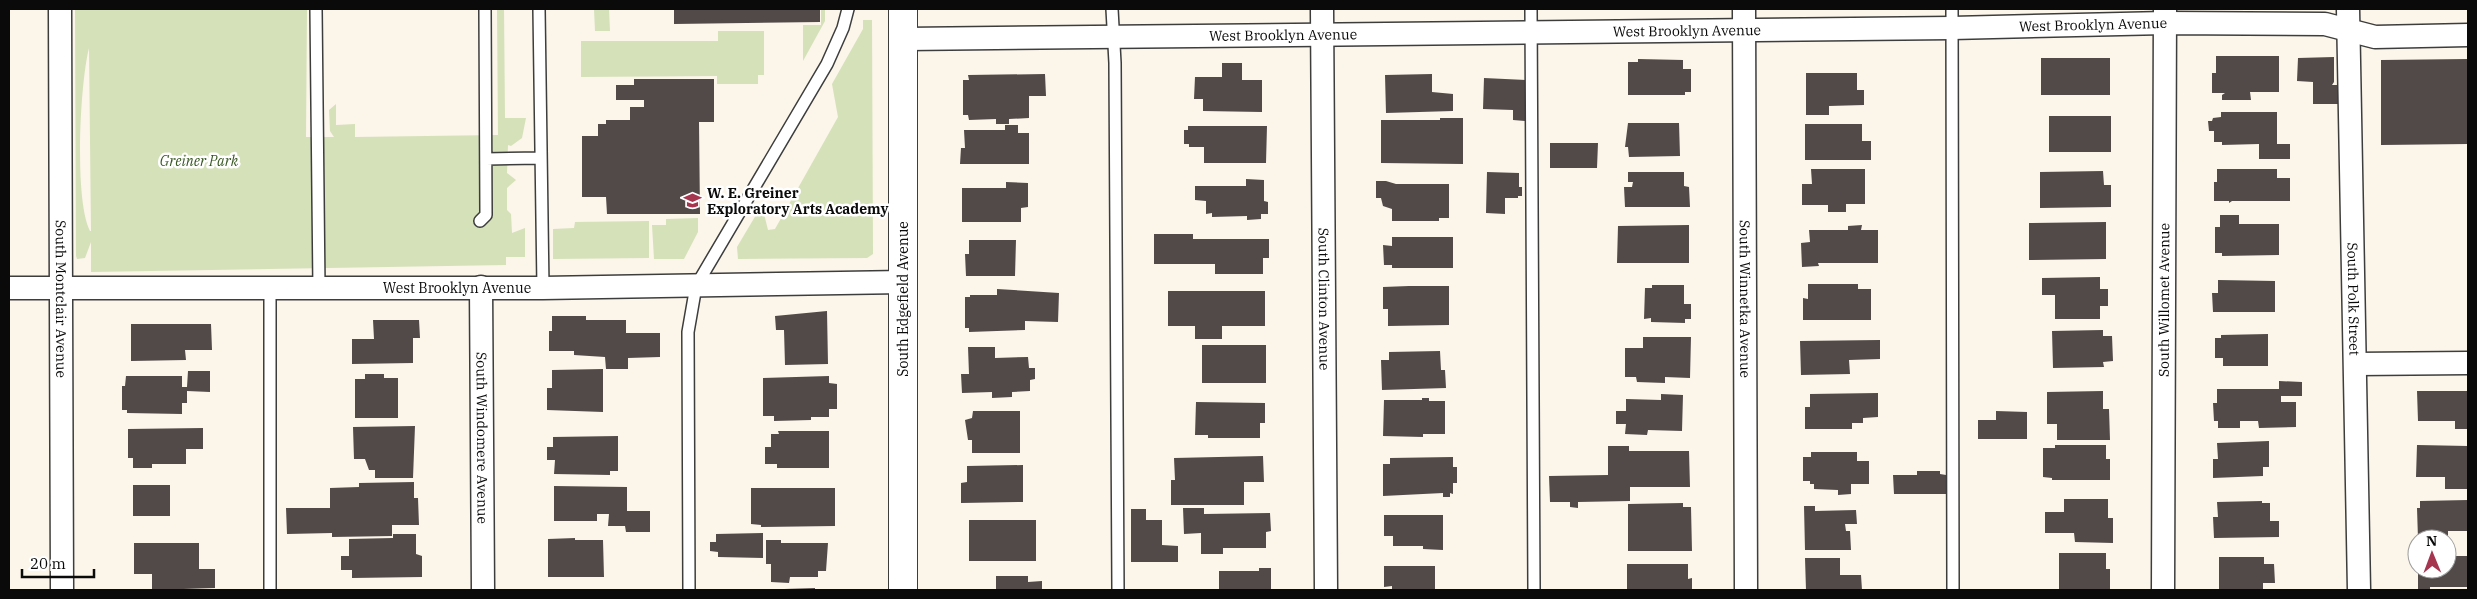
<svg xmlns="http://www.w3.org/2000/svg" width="2477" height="599" viewBox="0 0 2477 599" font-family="'IBM Plex Serif',serif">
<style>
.green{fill:#d5e1b9;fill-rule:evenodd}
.building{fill:#514a48}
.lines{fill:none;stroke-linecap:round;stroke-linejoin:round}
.service-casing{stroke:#3d3d3d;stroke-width:14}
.minor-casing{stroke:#3d3d3d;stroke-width:25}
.tertiary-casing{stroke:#3d3d3d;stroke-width:30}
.service{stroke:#fff;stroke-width:11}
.minor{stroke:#fff;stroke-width:22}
.tertiary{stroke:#fff;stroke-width:28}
.labels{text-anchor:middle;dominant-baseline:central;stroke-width:5;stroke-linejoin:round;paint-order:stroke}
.street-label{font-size:14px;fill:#0a0a0a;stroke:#fff}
.park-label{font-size:14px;font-style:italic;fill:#395824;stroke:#fff}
.poi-label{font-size:14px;font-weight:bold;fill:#0a0a0a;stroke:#fff;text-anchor:start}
</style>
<rect width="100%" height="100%" fill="#fcf5ea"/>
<path class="green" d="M75 9H307L306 137H334L330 131 329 110 336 104V125L355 124V137L498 135 497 9H504L505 118H526L522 138 511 146 508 145 507 173 516 180 507 188V210L511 214 512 233 525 228V257H506V265L91 272V242L85 258 77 259 76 256ZM89 48 91 231H90C74 200 80 83 89 48Z
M594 9H609L610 31H595Z
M821 9H825V21L803 61V25H821Z
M863 20H872L873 254 867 258 738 259 737 247 756 215 764 214 768 230 775 229 838 117 832 84 863 29Z
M718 31H764V75H758V84H717V76L581 77V41H718Z
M698 218V232L684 259H654L652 225H666V219Z
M649 221V258L553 259V229L574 228 575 222Z"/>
<path class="building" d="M674 9H820V22L674 24Z
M2216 56H2279V92H2250L2251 100H2222V95L2225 93H2212V73H2216Z
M2334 57V82L2332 85H2341L2340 104H2313V82L2297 81 2298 58Z
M2041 58H2110V95H2041Z
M1638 59 1683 60V69H1691V92H1685V95H1628V62H1638Z
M2468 59V144L2381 145V60Z
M1222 63H1242V80H1262V112L1203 111V99H1194L1195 77H1222Z
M1806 73H1857V90H1864V105L1829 106V115H1806Z
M1045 74 1046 96H1029V118L1009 119V124H996V119L969 120 968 115H963V80H969L968 75Z
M1432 74V92L1453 94V111L1386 113 1385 75Z
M1484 78 1526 80 1525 121 1513 120V110L1483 109Z
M634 79H714V122H699L700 214H607L606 197H582V136H598V124H606V120H630V107H644V100H616V85H634Z
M2221 112H2277V144H2290V159H2259V144L2222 145V142H2214V131H2209L2208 121H2212L2213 118 2221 117Z
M2049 116H2111V152H2049Z
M1440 118H1463V164L1381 163V120H1440Z
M1628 123H1679L1680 156 1629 157 1628 147H1625Z
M1805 124H1862V141H1871V160H1805Z
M1005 125H1018V133H1029V164H960L961 148H965L964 130H1005Z
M1188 126H1267L1266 163H1204V147H1189V144H1184V130H1188Z
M1550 143H1598L1597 168H1550Z
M1811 169H1865V204H1846V212H1828V205H1802V184H1812Z
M2217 169H2277V178H2290V201H2232L2229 203V201H2214V182H2217Z
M2103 171 2104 185H2111V207L2040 208V172Z
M1487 172 1519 173V187H1522V196H1518V198H1505V214L1486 213Z
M1628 172H1684V186L1689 187 1690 207H1625L1624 187H1632L1633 182H1628Z
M1246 179 1264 180V201L1268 202V214H1261V219L1247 220V216L1212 217V213L1206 214V201L1195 200V186H1246Z
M1376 181H1386L1396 184H1449V218H1439V221H1392V209L1383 206 1381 198H1376Z
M1006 182 1028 183V207L1021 208V222H962V188H1006Z
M2220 215H2239V224H2279V255L2222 256V253H2215V227H2220Z
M2106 222V259L2029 260V223Z
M1689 225V263H1617L1618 226Z
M1862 225 1861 230H1878V263H1818L1819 266 1802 267 1801 243 1810 242 1809 230H1848V226Z
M1154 234H1193V239H1269V258H1263V274H1215V264H1154Z
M1392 237H1453V268H1392V265H1384L1383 245 1392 246Z
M969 240H1016L1015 276H966L965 254H969Z
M2100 277V289H2108V306H2100V319H2055V295H2042V278Z
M2218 280 2275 281V312H2213L2212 293H2218Z
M1808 284H1858V289H1871V320H1803V298L1808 299Z
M1652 285H1684V304H1691V319H1685V323L1651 322V318L1644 319 1645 288H1652Z
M1409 286H1449V325L1388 326V309H1383V287Z
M997 289 1059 293 1058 322 1025 321V330L969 332V328H965V297H970V295H997Z
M1168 291H1265V326H1222V339H1195V326H1168Z
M827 311 828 364 785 365 784 330H776L775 316Z
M552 316H586V320H626V333H660V357L628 358V369H606L605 357 574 355V351H549V331H552Z
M373 320H419L420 338H413V363L352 364V339H374Z
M131 324H211L212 350H185L186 360 131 361Z
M2103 330V336H2112L2113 361 2103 362 2104 367 2053 368 2052 331Z
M2268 334V366H2223V358H2215V338H2221V335Z
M1643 337H1691L1690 378 1665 377V383L1637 382 1636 377H1625V348H1643Z
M1880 340V359L1849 360 1850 374 1801 375 1800 341Z
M1202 345H1266V383H1202Z
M968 347H995V358L1028 357 1029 368H1035V379L1030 380V391L1012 392V397L992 398V392L962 393 961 374H969Z
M1440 351 1441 370H1445L1446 388 1382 390 1381 360H1389V352Z
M603 369V412L547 410V388H552V370Z
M188 371H210V392L187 391V403H182V414L127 413V410H122V386H125L126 376H182V387H187Z
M365 374H384V378H398V418H355V379H365Z
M829 376V383L837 384V409H829V417H811V420L774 421V416H763V378Z
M2279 381 2302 382V396H2281V402H2296V427L2259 428 2258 421H2240V428H2218V421H2214L2213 403H2217V389H2279Z
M2103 391V409H2109L2110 440H2057V424H2047V392Z
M2417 391H2468V429H2455V421H2418Z
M1878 393V417L1863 418V423H1852V429H1805V407H1810V394Z
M1661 394 1683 395 1682 431 1648 430 1647 435 1625 434 1626 424H1616V411H1626V399L1661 400Z
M1422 398H1429V401H1445V434H1423V437L1383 436 1384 400H1422Z
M1196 402 1265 403V423H1260V438H1208V435H1195Z
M973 411H1020V453H972V440H968L965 420 972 418Z
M1996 411 2027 412V439H1978V420H1996Z
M415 426 413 478H375V470H369L365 459H354L353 427Z
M203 428V449H186V464H152V468H133V458H128V429Z
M778 431H829V468H777V464H765V447H771V434H779Z
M618 436V471H610V475L554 474 555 460H547V447H553V437Z
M2269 441V467H2263V476L2213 478V459H2218L2217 443Z
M2055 445H2106V459H2110V480H2052V478L2043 477V448H2055Z
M2417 445 2468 446V489H2445V477H2416Z
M1608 446H1629V451H1689L1690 487H1630V501L1578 502V508L1570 507V502H1550L1549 476 1608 475Z
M1811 452H1857V461H1869V484H1851V494L1838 495V490L1814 489V484H1810V481H1803V457H1811Z
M1263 456 1264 482H1244V505H1171V480H1175L1174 458Z
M1453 457V467H1457V483H1453V494L1450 493V497H1443V493L1383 496V464H1390V458Z
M1023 465V502L961 503V483L967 482V466Z
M1917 471H1940V474L1946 475 1947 494H1894L1893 475H1917Z
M414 482V498H418L419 525H392V536L332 537V533L287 534 286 508H330V488L359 487V483Z
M133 485H170V516H133Z
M554 486 627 487V511H650V532H626L625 526H608L609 514H597V521H554Z
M751 488H835V526L761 527V525L751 524Z
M2064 499H2108V518H2113V543L2075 542 2074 533H2045V512H2064Z
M2468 500V531H2448V539H2418L2417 508H2420V501Z
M2262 501V503H2270V521H2279V537L2214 538 2213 517H2218L2217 502Z
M1683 503V507H1691L1692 551H1628V504Z
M1804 506H1815V511L1856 510 1857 524H1845L1846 531H1850L1851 550H1805Z
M1183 508H1204V514L1270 513 1271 531 1266 532V548H1223V554H1201V533L1184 534Z
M1131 509H1146V520H1162V545L1178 546V562H1131Z
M1384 515H1443V550L1423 549V546H1393V536H1384Z
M969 520H1036V561H969Z
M763 533V558L718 557V552L710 551V542H716V534Z
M393 534H416V554L422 556V577L352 578V570H341V556H349V539L393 538Z
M575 538V540H603L604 577H548V539Z
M766 540H781V543H828L826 571H818V577H790L789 583 771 582V564H766Z
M134 543H199V569H215V588L152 590V574H134Z
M2059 553H2106V569H2110V589H2059Z
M2447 556H2468V587H2430V590H2418V569H2447Z
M2219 557H2264V564H2274L2275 583H2263V590H2219Z
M1805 558H1840V575H1861L1862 590H1806Z
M1627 564H1688V579L1692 578V590H1627Z
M1384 566H1435V590H1392V586L1384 587Z
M1259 568H1271V590H1219V571H1259Z
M996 576H1028V582L1042 581V590H996Z
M815 588V590H784V589Z"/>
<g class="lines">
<defs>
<path id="service" d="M316 9 319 289
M539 9 543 288
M1112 9 1115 63 1118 590
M1531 9 1534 590
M1952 9 1953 590
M486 159 541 158
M480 221 486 215 485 9
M270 590V289
M689 590 688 332 696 286 827 64 843 28 848 9"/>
<g id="minor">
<path id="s1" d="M60 9 62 590"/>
<path id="s2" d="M1322 9 1326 590"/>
<path id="s3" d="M1744 9 1746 590"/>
<path id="s4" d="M2348 9 2359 590"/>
<path id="s5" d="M905 39 1952 28 2165 23 2325 24 2375 37 2468 35"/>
<path id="s6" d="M481 287 483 590"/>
<path id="s7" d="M9 288H543L903 282"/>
<path d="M2356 364 2468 363"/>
<path id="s8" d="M2163 590 2165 9"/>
</g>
<path id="tertiary" d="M903 590V9"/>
</defs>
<use href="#service" class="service-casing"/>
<use href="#minor" class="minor-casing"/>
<use href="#tertiary" class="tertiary-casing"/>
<use href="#service" class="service"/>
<use href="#minor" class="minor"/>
<use href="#tertiary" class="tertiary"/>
</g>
<defs>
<symbol id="school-bare" viewBox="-9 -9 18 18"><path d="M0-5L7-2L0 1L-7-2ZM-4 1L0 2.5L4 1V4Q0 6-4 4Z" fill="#a63650" stroke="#fff" stroke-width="2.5" paint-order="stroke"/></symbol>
</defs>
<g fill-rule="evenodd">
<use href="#school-bare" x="680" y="188" width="25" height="25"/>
</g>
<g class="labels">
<g class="street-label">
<text stroke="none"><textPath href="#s5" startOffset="1188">West Brooklyn Avenue</textPath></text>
<text stroke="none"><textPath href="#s5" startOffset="782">West Brooklyn Avenue</textPath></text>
<text stroke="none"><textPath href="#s5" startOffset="378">West Brooklyn Avenue</textPath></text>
<text stroke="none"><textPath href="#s7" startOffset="448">West Brooklyn Avenue</textPath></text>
<text transform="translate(903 299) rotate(-90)">South Edgefield Avenue</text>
<text stroke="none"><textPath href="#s3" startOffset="290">South Winnetka Avenue</textPath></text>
<text stroke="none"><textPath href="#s8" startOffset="290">South Willomet Avenue</textPath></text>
<text stroke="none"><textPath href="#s4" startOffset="290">South Polk Street</textPath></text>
<text stroke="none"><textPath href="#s1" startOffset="290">South Montclair Avenue</textPath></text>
<text stroke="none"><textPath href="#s2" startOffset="290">South Clinton Avenue</textPath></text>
<text stroke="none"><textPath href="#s6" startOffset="151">South Windomere Avenue</textPath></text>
</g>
<g class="park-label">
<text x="199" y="161">Greiner Park</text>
</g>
<g class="poi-label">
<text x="707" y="193">W. E. Greiner<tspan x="707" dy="16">Exploratory Arts Academy</tspan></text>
</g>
</g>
<rect width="2477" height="599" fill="none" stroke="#0a0a0a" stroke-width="20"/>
<g transform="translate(2432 554) rotate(359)"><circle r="24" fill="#ffffff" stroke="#9d9d9d"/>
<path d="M0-4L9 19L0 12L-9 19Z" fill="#a63650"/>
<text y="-8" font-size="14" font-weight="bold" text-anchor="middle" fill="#0a0a0a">N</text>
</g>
<path d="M22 569v8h72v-8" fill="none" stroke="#0a0a0a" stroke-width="2.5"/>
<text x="30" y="569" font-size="15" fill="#0a0a0a" stroke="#ffffff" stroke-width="4" paint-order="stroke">20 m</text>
</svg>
